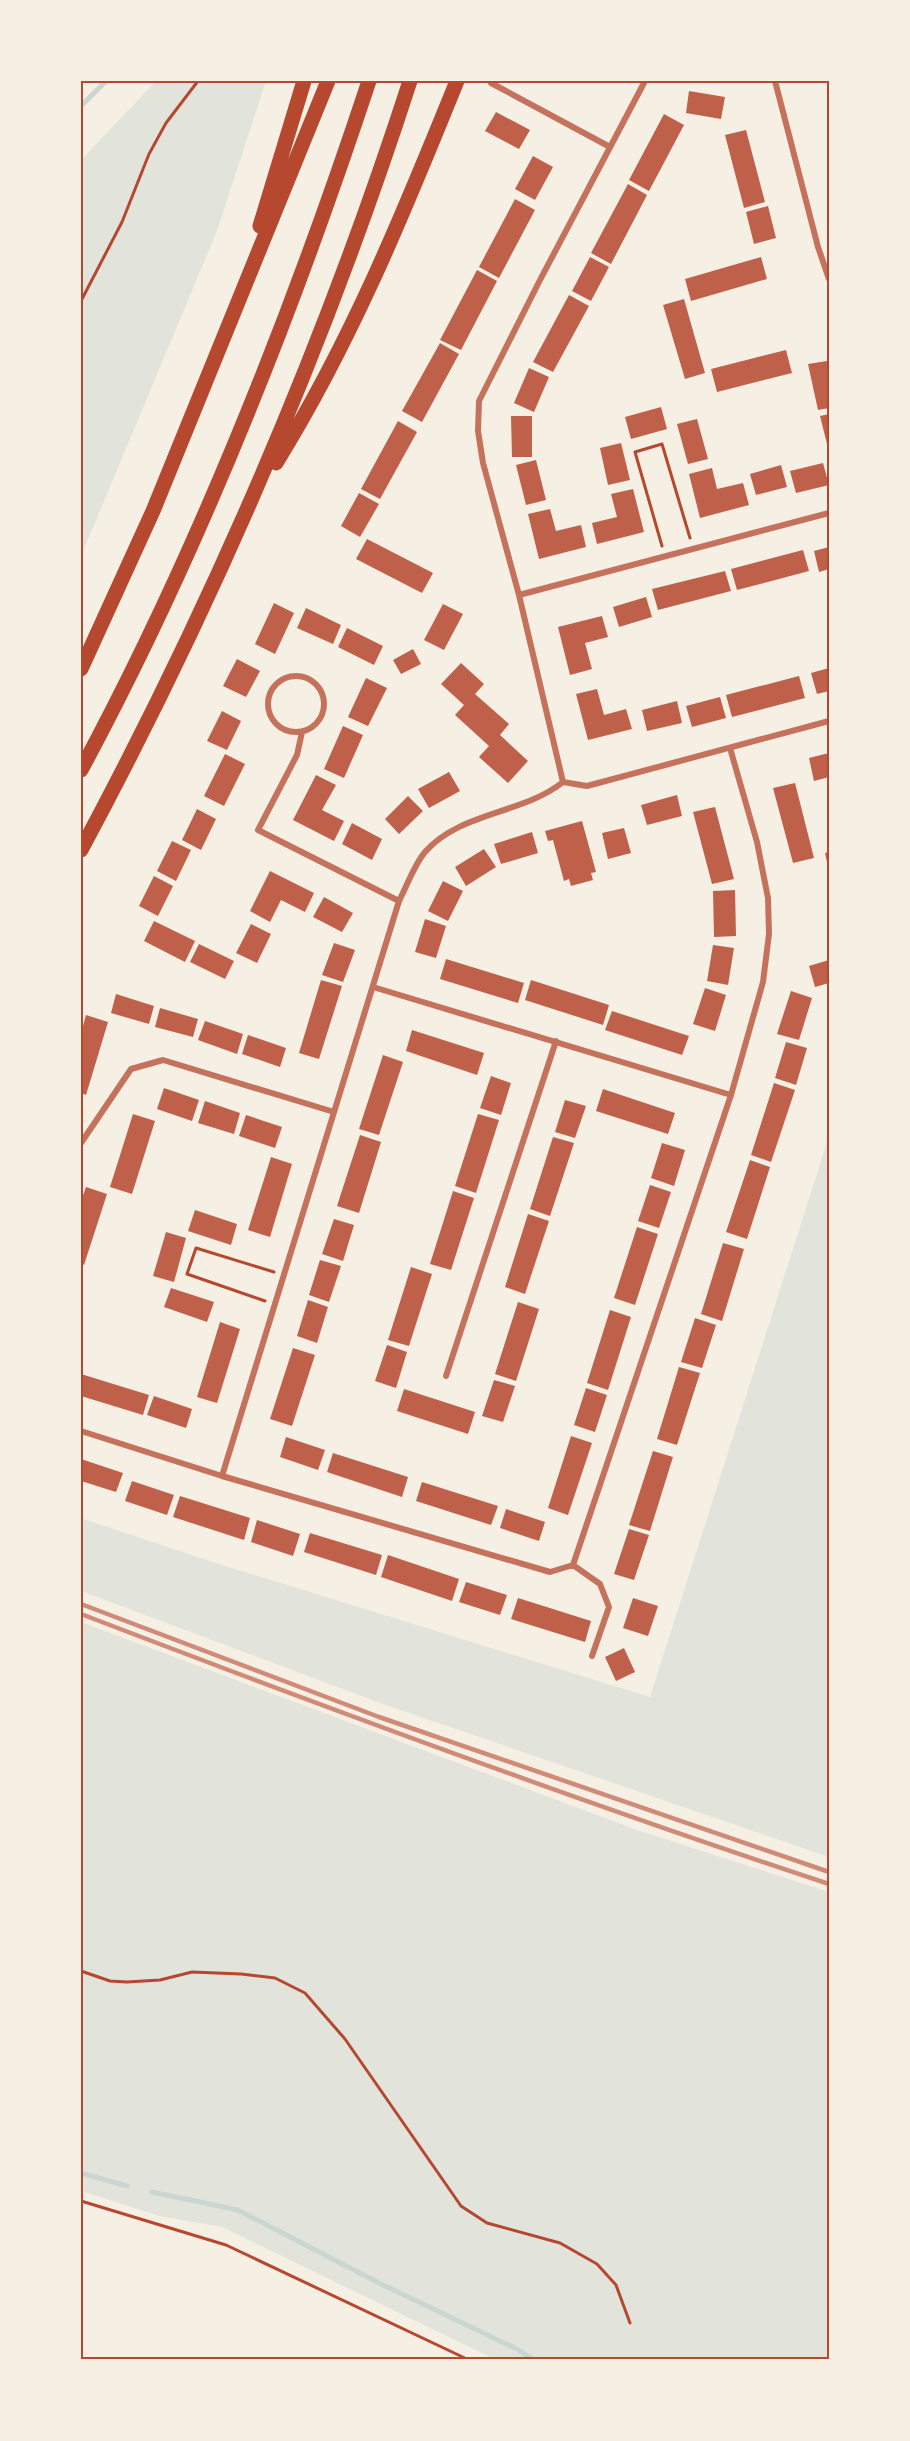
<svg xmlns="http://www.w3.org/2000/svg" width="910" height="2441" viewBox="0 0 910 2441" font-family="Overpass,sans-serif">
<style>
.green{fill:#e2e4dc}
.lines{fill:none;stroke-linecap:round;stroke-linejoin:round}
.stream{stroke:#c9d6d2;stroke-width:5}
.building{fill:#bf614a}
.path{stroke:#b5482f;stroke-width:3}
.minor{stroke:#c5725c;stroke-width:6}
.motorway{stroke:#b5482f;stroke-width:15}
.rail{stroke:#cf8b77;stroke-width:4.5}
.neatline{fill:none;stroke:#b5482f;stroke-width:2}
</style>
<rect width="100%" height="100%" fill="#f6efe4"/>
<path class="green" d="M156 81H266L217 231 81 556V160Z
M829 1136V1857L383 1704 81 1591V1518L219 1564 650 1697Z
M81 1622 637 1830 829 1892V2360H496L222 2227 159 2216 81 2191Z"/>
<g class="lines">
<path class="stream" d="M81 106 106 81
M81 2173 127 2186
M152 2192 238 2210 379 2283 517 2349 534 2360"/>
</g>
<path class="building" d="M689 91 725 97 721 119 686 113Z
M496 112 530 130 519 149 485 131Z
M664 114 684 125 649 191 629 180Z
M746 130 765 202 744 208 725 135Z
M533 156 553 167 535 200 515 189Z
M628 184 647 195 611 264 591 253Z
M515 199 535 210 499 278 479 267Z
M768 206 776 238 754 244 746 212Z
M590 257 609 267 591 301 572 291Z
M761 257 767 279 691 301 685 279Z
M477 270 497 281 461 350 440 340Z
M569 295 589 306 553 372 533 362Z
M684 299 705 373 685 379 663 305Z
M440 343 459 354 422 422 402 411Z
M786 350 792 373 717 392 711 369Z
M827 361 829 408 818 410 808 364Z
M529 368 549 377 534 412 514 403Z
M661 407 667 429 631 439 625 417Z
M829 414V448H828L820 416Z
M511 416H532V457H512Z
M697 419 708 459 688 464 677 424Z
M398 421 417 432 380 499 361 489Z
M621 443 630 480 608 485 600 448Z
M536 460 546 500 526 505 516 465Z
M823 463 829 485 796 493 790 471Z
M781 465 787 487 756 495 750 474Z
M712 468 717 489 743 483 749 505 700 518 689 474Z
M633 489 644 532 597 544 592 523 617 517 611 494Z
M359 493 379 504 360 537 341 526Z
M550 509 556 531 581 525 586 547 539 559 528 514Z
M367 539 433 573 422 593 356 559Z
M829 547V569L819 572 814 551Z
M803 550 809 571 737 590 731 569Z
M725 571 731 591 658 610 652 589Z
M646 597 652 617 619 627 613 607Z
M274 603 294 613 275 654 255 644Z
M443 604 463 614 444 650 424 640Z
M306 608 341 625 333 644 297 628Z
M602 616 608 637 585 643 592 669 570 675 558 627Z
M347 628 383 646 374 665 338 647Z
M413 649 421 664 401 674 393 660Z
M237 659 260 671 246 697 223 686Z
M461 663 484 684 475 694 509 724 500 735 528 761 508 783 479 757 489 746 455 715 464 705 441 684Z
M829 668V691L817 694 811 673Z
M799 676 805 698 732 717 726 695Z
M366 678 387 688 368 726 348 717Z
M597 689 604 715 626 709 632 729 588 740 576 694Z
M720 697 726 718 692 727 686 706Z
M677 701 682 723 647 731 642 710Z
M222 711 241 721 227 750 207 741Z
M343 726 363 735 344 778 324 769Z
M829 753V777L814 781 809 758Z
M225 754 245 764 224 806 204 796Z
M449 772 460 791 429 808 418 789Z
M316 775 336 785 322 810 344 821 334 841 293 820Z
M795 783 814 858 793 863 773 788Z
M677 795 682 816 647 825 641 805Z
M408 796 423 811 399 834 385 819Z
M715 807 734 879 712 884 693 812Z
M197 809 216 819 201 850 182 840Z
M582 821 596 872 591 873 593 880 571 886 569 879 564 881 553 840 548 841 545 831Z
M352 823 382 839 372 860 342 844Z
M624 828 631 853 608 859 602 833Z
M532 832 538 853 501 864 494 844Z
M172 841 191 850 176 881 157 871Z
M484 849 496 867 466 886 455 867Z
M829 852V867H828L825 853Z
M270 871 314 893 305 912 281 900 270 922 250 911Z
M154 876 173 886 158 916 139 906Z
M443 881 463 891 448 921 428 911Z
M735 890 736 936 714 937 713 891Z
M324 897 353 913 342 932 313 917Z
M425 919 446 926 436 958 415 952Z
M154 921 195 941 185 962 144 941Z
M251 924 271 934 257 963 236 953Z
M334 943 355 950 343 982 322 975Z
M199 944 234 961 225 979 190 962Z
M713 945 734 948 728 985 707 981Z
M446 959 524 983 518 1003 440 979Z
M829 960V983L815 987 809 966Z
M321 980 342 986 319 1059 299 1053Z
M531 980 609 1005 603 1025 525 1000Z
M705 988 726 995 715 1031 693 1024Z
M791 991 812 998 799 1040 777 1034Z
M116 994 154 1006 149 1024 111 1013Z
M160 1008 198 1019 193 1037 155 1027Z
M612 1011 689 1036 682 1055 605 1030Z
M86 1015 108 1022 86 1095 81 1093V1033Z
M205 1021 243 1034 237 1054 198 1040Z
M412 1030 484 1053 477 1075 406 1051Z
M248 1035 286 1048 280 1067 242 1054Z
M786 1042 807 1048 796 1085 775 1078Z
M383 1055 403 1062 379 1135 359 1129Z
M491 1076 511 1083 501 1115 480 1108Z
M774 1083 795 1090 771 1162 751 1155Z
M164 1088 199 1100 192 1121 157 1109Z
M603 1089 675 1113 668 1134 596 1111Z
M565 1100 586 1106 575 1138 555 1132Z
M205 1101 240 1113 234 1134 198 1123Z
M133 1114 155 1121 132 1194 110 1187Z
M478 1114 499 1120 476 1193 455 1186Z
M246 1115 282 1127 275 1148 239 1136Z
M360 1135 381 1142 359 1213 337 1206Z
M553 1137 574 1143 550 1216 530 1209Z
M662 1143 685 1150 674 1186 651 1178Z
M271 1157 292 1164 270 1237 248 1230Z
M750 1160 770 1167 747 1239 726 1232Z
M650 1185 671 1192 659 1228 638 1221Z
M86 1187 107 1194 84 1265 81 1264V1201Z
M453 1191 474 1198 451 1270 430 1264Z
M195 1210 237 1224 231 1245 188 1231Z
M528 1214 549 1221 525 1294 505 1287Z
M334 1219 354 1225 343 1261 322 1254Z
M637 1227 658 1234 635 1305 614 1298Z
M166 1232 186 1238 174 1282 153 1276Z
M723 1243 744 1249 722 1321 701 1314Z
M320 1260 341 1266 329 1302 309 1295Z
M411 1267 432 1274 409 1346 388 1340Z
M171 1288 214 1302 207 1322 164 1307Z
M308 1300 328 1307 317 1343 297 1336Z
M518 1302 539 1309 516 1381 495 1374Z
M610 1310 631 1317 608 1390 587 1383Z
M695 1318 716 1325 702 1368 681 1362Z
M220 1322 240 1329 217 1403 197 1397Z
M387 1345 407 1352 396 1388 375 1381Z
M293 1348 315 1355 292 1426 270 1419Z
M679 1367 700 1373 677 1445 657 1439Z
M81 1374 149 1395 143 1415 81 1396Z
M494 1380 515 1386 503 1422 482 1416Z
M586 1388 607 1395 595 1432 574 1425Z
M404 1389 475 1412 468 1434 397 1411Z
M154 1396 192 1409 186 1428 147 1415Z
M571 1436 592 1443 568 1515 548 1508Z
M286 1437 325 1450 318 1470 280 1457Z
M653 1451 673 1457 650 1531 629 1525Z
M333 1453 408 1477 402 1497 327 1472Z
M81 1459 123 1473 116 1492 81 1481Z
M132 1481 174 1495 167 1515 125 1501Z
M422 1482 498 1506 491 1525 416 1501Z
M180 1496 250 1518 244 1540 173 1517Z
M506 1509 545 1522 539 1541 500 1528Z
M257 1520 300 1534 293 1556 251 1542Z
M629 1529 649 1535 634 1580 614 1574Z
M310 1533 382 1555 376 1575 304 1552Z
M388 1555 459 1579 452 1601 381 1577Z
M466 1582 507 1595 500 1615 459 1602Z
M518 1598 591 1621 585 1642 511 1619Z
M633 1598 658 1606 648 1636 623 1628Z
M624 1648 635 1672 616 1681 605 1657Z"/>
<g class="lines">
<path class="path" d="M81 301 122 222 149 154 166 123 198 81
M662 546 635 452 662 444 690 538
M265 1301 187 1274 196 1248 274 1272
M81 1971 110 1981 127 1982 160 1980 192 1972 241 1974 275 1978 305 1993 345 2039 461 2206 487 2223 560 2243 597 2264 616 2285 630 2323
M81 2201 226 2245 469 2360"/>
<path class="minor" d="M775 81 818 247 829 279
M491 83 610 147
M519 595 829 513
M268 704a28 28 0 1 1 56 0a28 28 0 1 1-56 0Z
M302 732 297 755 258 830 399 901
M563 782 519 595 483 463 478 431 479 401 540 280 645 81
M563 782 587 786 829 721
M373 987 731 1095
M81 1143 131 1069 163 1060 334 1112
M446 1376 556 1041
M81 1431 222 1476 550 1572 573 1565
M222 1476 399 901C407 886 414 865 425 852 460 812 523 814 563 782
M592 1656 609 1607 600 1584 573 1565 731 1095 763 982 769 934 768 898 757 842 730 748"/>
<path class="motorway" d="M260 226 304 81
M276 463C351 342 404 212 457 81
M81 669 153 511 328 81
M81 770C199 551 291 317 369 81
M81 850C213 604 324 347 410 81"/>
<path class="rail" d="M81 1604 379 1717 829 1872
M81 1614C329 1709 577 1801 829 1884"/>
</g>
<rect width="910" height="2441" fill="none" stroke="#f6efe4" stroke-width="165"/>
<rect x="82" y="82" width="746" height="2276" class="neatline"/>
</svg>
